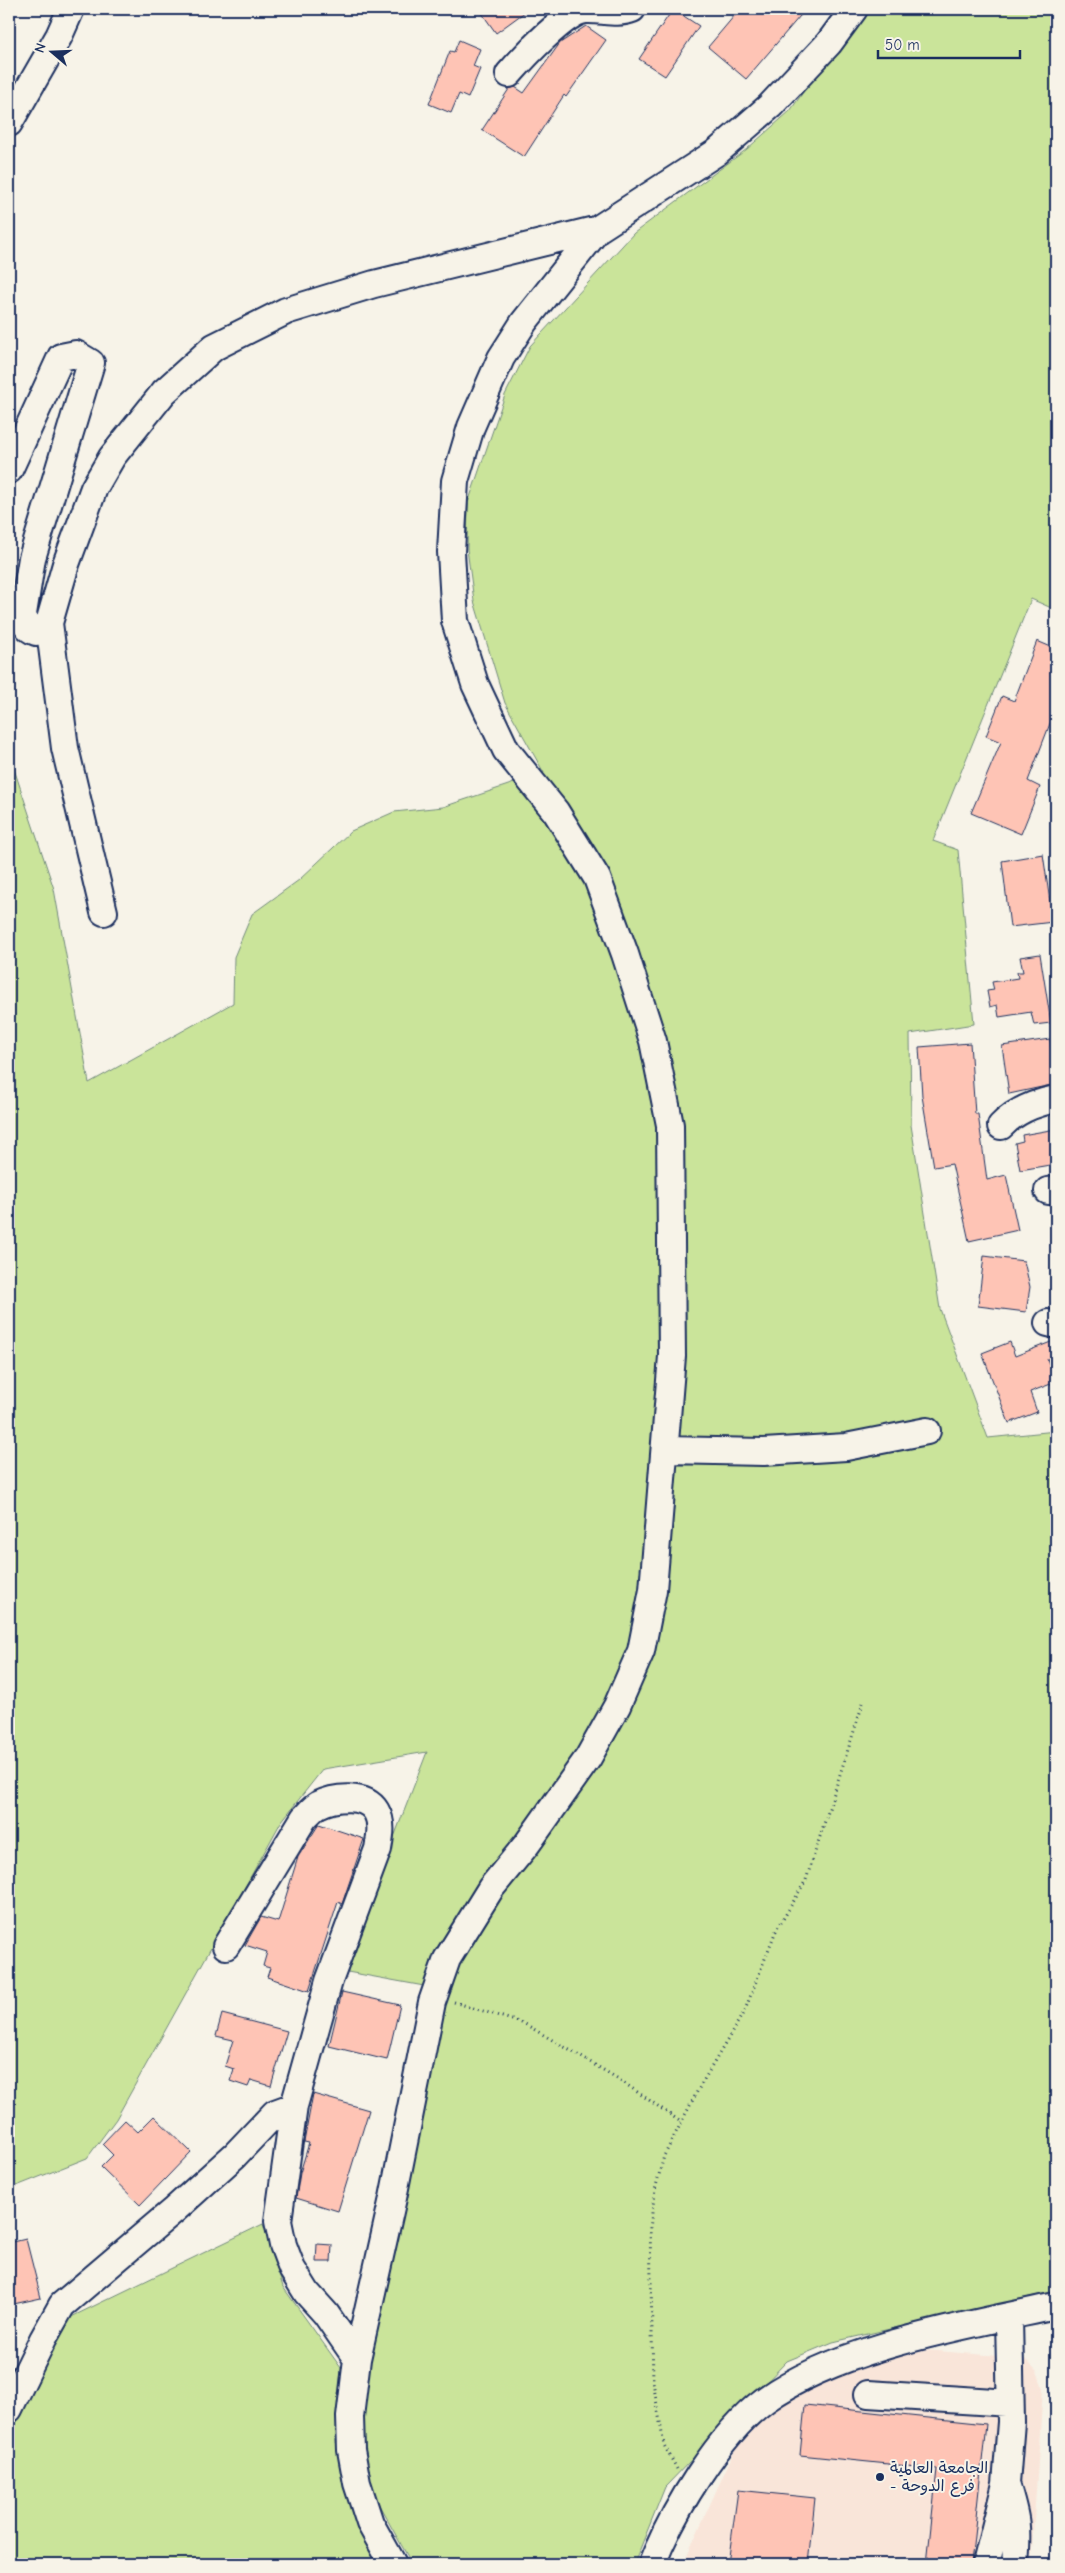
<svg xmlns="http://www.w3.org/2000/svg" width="1065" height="2573" viewBox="0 0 1065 2573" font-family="'Comic Neue','Playpen Sans Arabic',sans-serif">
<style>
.built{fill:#f9e5d9}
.green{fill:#cae49a;stroke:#728a7c}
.building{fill:#fec4b5;stroke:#1b2f5e}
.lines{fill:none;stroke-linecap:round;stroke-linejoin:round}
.minor-casing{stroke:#1b2f5e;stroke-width:30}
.path{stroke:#1b2f5e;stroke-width:3;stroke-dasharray:1 4;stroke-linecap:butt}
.minor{stroke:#f7f3e8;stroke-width:26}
.poi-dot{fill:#1b2f5e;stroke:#f7f3e8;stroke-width:2}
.labels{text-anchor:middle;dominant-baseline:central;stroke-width:4;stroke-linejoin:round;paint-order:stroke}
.poi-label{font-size:16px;fill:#1b2f5e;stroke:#f7f3e8;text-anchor:start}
</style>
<rect width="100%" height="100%" fill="#f7f3e8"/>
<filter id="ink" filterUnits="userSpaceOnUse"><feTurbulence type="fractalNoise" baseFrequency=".02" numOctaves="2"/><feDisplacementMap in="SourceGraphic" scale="10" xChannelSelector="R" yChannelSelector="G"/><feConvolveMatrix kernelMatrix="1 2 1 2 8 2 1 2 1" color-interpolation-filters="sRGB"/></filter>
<g filter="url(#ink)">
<path class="built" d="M912 2349 1024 2358 1037 2371 1043 2388 1031 2564H683L736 2447 773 2410 813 2381Z"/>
<path class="green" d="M861 9H1056V610L1031 599 933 841 958 850 974 1024 910 1034 911 1125 940 1309 988 1438 1056 1431V2291L833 2342 787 2361 665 2487 634 2564H412L374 2496 361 2444 360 2393 446 1990 342 1971 427 1752 323 1769 281 1822 116 2119 87 2158 9 2189V754L54 889 89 1083 233 1003 234 957 252 914 299 880 351 831 394 812 443 807 544 773 505 703 474 601 467 549 468 503 505 395 530 346 634 233 747 149 790 111Z
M263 2224 283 2287 341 2368 336 2442 376 2564H9V2438L65 2320Z"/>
<path class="building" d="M479 9H529L496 33Z
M673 9 699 26 665 76 639 59Z
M740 9H806L746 79 708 47Z
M586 26 606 40 566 97 564 95 524 157 482 130 509 89 515 87 524 93 560 43Z
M459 40 480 49 473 66 480 69 468 98 459 94 451 113 429 104 450 51 454 52Z
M1037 641 1056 649V708L1028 781 1040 787 1021 834 971 813 1001 742 986 736 1002 696 1014 701Z
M1043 854 1053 922 1010 927 1002 861Z
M1040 954 1051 1023 1034 1025 1031 1012 999 1017 997 1005 990 1007 987 991 994 990 992 982 1018 978 1017 972H1023L1020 957Z
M1050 1039 1056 1084 1009 1094 1002 1046Z
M970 1043 975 1114H978L987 1180 1006 1175 1018 1230 969 1241 952 1164 934 1167 922 1096 919 1047Z
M1056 1129V1164L1020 1170 1015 1143 1023 1141 1022 1135Z
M984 1256 1024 1261 1030 1287 1026 1312 978 1306Z
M1056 1340V1358L1047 1359 1056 1382 1030 1392 1037 1412 1009 1423 982 1353 1010 1342 1015 1356Z
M319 1824 364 1839 342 1904 338 1902 309 1991 267 1977 270 1968 263 1966 267 1952 245 1945 261 1917 278 1922 298 1857Z
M342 1992 400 2005 387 2060 329 2046Z
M222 2014 287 2031 271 2086 251 2080 248 2087 230 2081 234 2069 225 2066 233 2040 216 2036Z
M313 2094 369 2110 338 2211 296 2198 300 2173 309 2143 304 2142Z
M154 2116 191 2152 140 2205 101 2167 113 2155 102 2144 125 2120 138 2132Z
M26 2239 41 2298 9 2305V2243Z
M317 2244 332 2245 331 2262H316Z
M805 2405 986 2424 971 2564H927L937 2469 800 2455Z
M738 2490 815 2498 808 2564H728Z"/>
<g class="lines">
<defs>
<path id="minor" d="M509 74C523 58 566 11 586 10 601 9 617 15 632 9
M9 123 59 36 71 9
M9 470 61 357 76 354 91 363 32 558 23 614C25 623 27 629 36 632L49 623
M104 912 65 748 49 623 66 564 94 488 112 457 164 392 214 347 286 311 374 284 598 229
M1001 1126C1016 1110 1035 1103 1056 1099
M1048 1191 1056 1190
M1048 1323 1056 1325
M666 1450 764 1452 846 1447 927 1431
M226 1946 304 1818C308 1814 313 1808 318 1805 334 1797 365 1793 376 1811 383 1823 380 1837 378 1849L329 1981 294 2106
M868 2394 1010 2403
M9 2409 43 2339 62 2305 174 2210 235 2155 275 2113 294 2106 278 2221 283 2245 292 2269 307 2293 326 2314 357 2359
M1006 2484C1017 2519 1018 2528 1015 2564
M393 2564 370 2523 357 2483 351 2450 350 2417 357 2359 393 2198 432 2002 447 1959 491 1888 527 1844 588 1758 617 1706 641 1651 653 1590 672 1356 670 1125 653 1041 625 954 597 878 556 812 506 750 475 684 455 621 451 552 455 481 471 427 501 358 524 322 598 229 717 152 770 106 829 43 854 9
M652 2564C673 2511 719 2434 765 2400 838 2347 968 2325 1056 2306
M986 2564 1006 2484 1011 2422 1009 2317"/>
</defs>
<use href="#minor" class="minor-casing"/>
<path class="path" d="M454 2002 525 2024 617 2078 681 2122
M677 2469 664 2445 653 2382 650 2228 655 2190 664 2156 698 2090 745 2010 775 1933 806 1880 863 1703"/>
<use href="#minor" class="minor"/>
</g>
</g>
<circle class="poi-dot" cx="880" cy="2477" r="5"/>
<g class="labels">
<g class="poi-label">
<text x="890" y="2468">الجامعة العالمية<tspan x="890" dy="18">- فرع الدوحة</tspan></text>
</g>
</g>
<rect width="1065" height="2573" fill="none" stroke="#f7f3e8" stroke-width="30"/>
<rect x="15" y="15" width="1035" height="2543" fill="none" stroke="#1b2f5e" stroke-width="2" filter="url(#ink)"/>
<g transform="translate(52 52) rotate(289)" stroke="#f7f3e8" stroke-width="4" paint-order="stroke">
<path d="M0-4L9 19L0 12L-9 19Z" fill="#1b2f5e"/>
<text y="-8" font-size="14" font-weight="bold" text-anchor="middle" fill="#1b2f5e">N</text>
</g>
<path d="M878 50v8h142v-8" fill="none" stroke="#1b2f5e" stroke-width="2.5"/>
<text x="885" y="50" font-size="15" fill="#1b2f5e" stroke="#f7f3e8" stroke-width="4" paint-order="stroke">50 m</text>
</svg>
